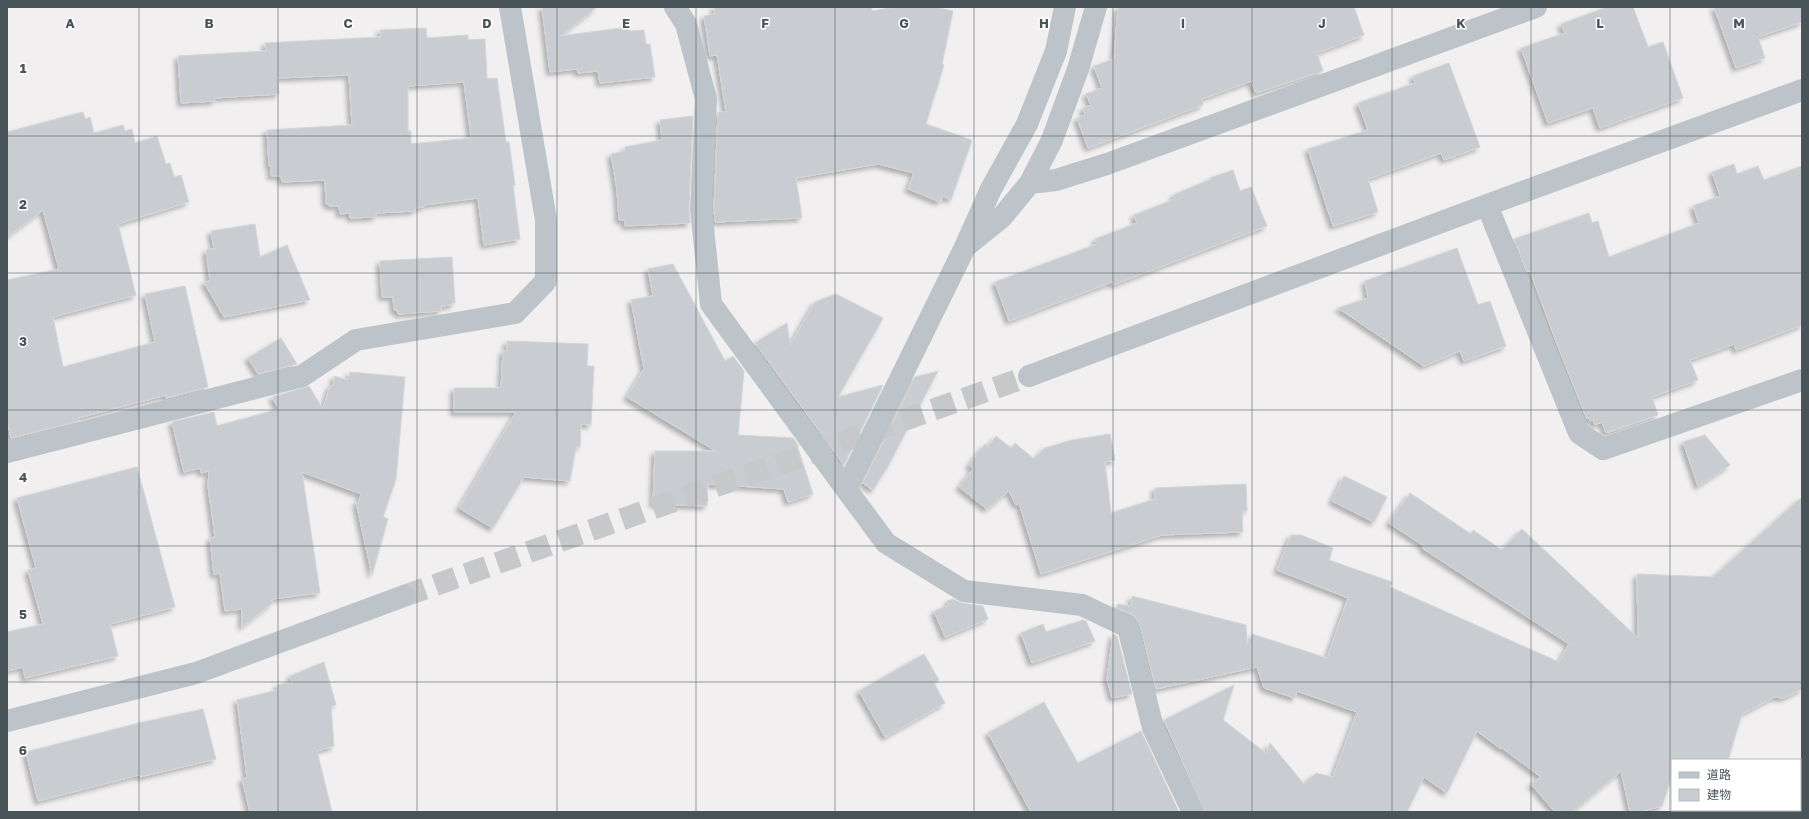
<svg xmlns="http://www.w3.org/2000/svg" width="1809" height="819" viewBox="0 0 1809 819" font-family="'Golos Text','Noto Sans JP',sans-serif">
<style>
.building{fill:#c9ccd1;stroke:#d3d6d9;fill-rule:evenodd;filter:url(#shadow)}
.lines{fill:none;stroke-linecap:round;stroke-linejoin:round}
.minor-tunnel{stroke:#c7c8ca;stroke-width:22;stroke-dasharray:22 11;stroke-linecap:butt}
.minor{stroke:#bcc4c9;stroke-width:22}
.grid{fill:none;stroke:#495459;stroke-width:1;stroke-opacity:0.55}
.grid-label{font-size:13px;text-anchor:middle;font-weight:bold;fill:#495459;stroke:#fff;stroke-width:3;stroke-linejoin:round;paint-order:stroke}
</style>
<defs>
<filter id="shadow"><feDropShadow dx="-3.5" dy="3.5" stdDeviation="2" flood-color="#0004"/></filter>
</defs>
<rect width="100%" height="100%" fill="#f1efef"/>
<path class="building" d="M542 7H597L560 36 629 27 630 31 644 30 646 44H650L655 77 600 83 598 71 578 73 577 69 550 72Z
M714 7H871L872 11 896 7H935L953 11 942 64 944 65 926 124 972 140 951 200 943 196 940 202 908 189 914 173 878 164 796 178 802 218 715 222 714 209 718 112H726L717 55 710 56 704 16 715 14Z
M1118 7H1354L1364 35 1317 53 1323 71 1256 93 1251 81 1202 99 1203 105 1088 148 1077 118 1085 115 1083 108 1091 105 1086 94 1102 88 1094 66 1114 59Z
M1607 7H1633L1648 47 1663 42 1683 98 1600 128 1593 108 1548 123 1521 48 1565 33 1561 24Z
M1714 7H1802V22L1758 37 1765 58 1736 68Z
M426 28 427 38 468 35V40L485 39 487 79 497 78 506 142H509L515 185H513L520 239 484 245 478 198 424 205V207L415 208V211L376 213V217L350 218V213L340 214 339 206H329V204H326L325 180 282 182 281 176H271V166H269L267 130 352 125 349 75 278 78 279 94 214 98 215 101 181 103 178 56 266 51 265 43 381 37 380 30ZM464 82 471 138 411 144V131H408V86Z
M1449 63 1480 147 1444 160 1441 153 1368 179 1378 212 1333 226 1308 149 1368 130 1358 103 1415 83 1413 76Z
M83 112 85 119 90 117 94 133 123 125 125 131 132 129 135 143 157 136 166 164 170 163 174 177 181 175 189 202 118 224 136 295 53 317 63 367 155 342 145 294 185 286 208 387 166 398V395L78 418 79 421 11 438 7 419V280L59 269 43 210 7 237V132Z
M693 116 689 208 690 223 625 226V220H619L617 190 611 154 625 151V147L662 140 660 120Z
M1734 164 1737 174 1758 166 1764 180 1802 166V325L1736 350 1734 344 1690 360 1698 380 1652 397 1658 415 1606 433 1602 422 1595 425 1593 420 1590 421 1589 418 1587 419 1557 344 1530 271 1527 272 1514 239 1589 213 1592 223 1598 221 1609 257 1699 223 1693 206 1720 196 1712 172Z
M1233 170 1240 191 1251 187 1267 226 1113 285 1112 282 1009 321 995 282 1097 244 1095 239 1137 223 1134 215 1175 199 1173 195 1211 179 1210 178Z
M255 224 260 257 287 245 310 300 224 317 204 282 210 281 206 250 214 249 211 231Z
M1457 248 1478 305 1490 301 1506 346 1464 361 1460 351 1424 366 1338 308 1368 298 1365 281Z
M452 257 455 303H452V305L441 306V311L398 314 397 310H394L393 297H382L380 261Z
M673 264 725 361 733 356 744 371 738 435 793 438 799 446 797 445 813 494 788 502 784 489 708 484 707 506 653 504 655 451H716L627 397 644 369 631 300 653 296 648 269Z
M836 294 883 318 838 397 883 385 844 465 755 343 787 323 790 345 815 302Z
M281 338 297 364 258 374 248 358Z
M507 341 588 344 587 366H594L591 425 581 424 580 447H576L570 481 524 477 493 528 459 508 516 412H454V388H501L503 351H507Z
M938 371 888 466 873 490 863 483 862 484 915 377Z
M350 372 405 377 396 479 383 517 388 519 372 575 356 502 358 503 361 494 302 472 320 593 272 599V603L242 627V609L225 611 220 573 214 575 210 538 215 537 208 486 209 471 201 473 200 468 184 472 172 422 214 412 217 426 279 409 272 397 309 386 323 409 330 386 334 385V376L348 380Z
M1110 434 1115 460 1105 462 1111 513 1155 499V488L1246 484 1247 511H1242L1243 532 1162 535 1041 574 1019 503 1016 505 1009 491 987 509 959 487 973 469 969 465 985 444 988 447 996 436 1011 448 1015 443 1034 459 1045 448 1072 440Z
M1705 435 1730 465 1698 486 1683 442Z
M137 467 175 607 110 624 118 656 25 678 23 667 7 671V632L43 624 28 570 36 568 17 498Z
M1344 476 1387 497 1374 522 1332 501Z
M1410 493 1471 534 1473 530 1502 550 1522 529 1638 638 1637 574 1713 577 1802 497V689L1784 698 1774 697 1742 714 1728 760H1672V776L1662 806 1639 812H1630L1621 771 1572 812H1555L1531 784 1541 777 1502 748 1501 749 1477 731 1447 793 1424 777 1407 812H1205L1164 720 1234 685 1223 720 1266 753 1270 743 1304 784 1316 773 1333 777 1357 712 1297 691 1295 698 1264 688 1257 667 1156 689 1140 624 1134 616 1117 608 1118 604 1131 606 1132 596 1246 625 1247 645 1252 634 1327 658 1348 598 1277 570 1291 535H1301L1333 548 1329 560 1392 582 1390 587 1559 662 1569 644 1422 548 1424 546 1389 523Z
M953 599 962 603 983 606 988 619 945 637 934 611 949 605 947 601Z
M1083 620 1086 621 1095 641 1032 663 1021 633 1043 624 1046 632Z
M1113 634 1117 636 1132 694 1112 698 1107 679Z
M924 654 939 680 934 683 945 703 885 737 859 691Z
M324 662 336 705 331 706 334 746 317 751 332 812H250L242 779 247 778 237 700 278 690 277 685 292 682 290 676Z
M1044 702 1078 763 1141 731 1179 812H1031L988 733Z
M203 709 216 759 140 777 139 775 38 801 26 752 139 723Z"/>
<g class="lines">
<path class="minor-tunnel" d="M404 596 1029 376"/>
<path class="minor" d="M675 7 686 24 706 99 701 209 711 304 846 489 886 543 964 591 1082 605 1128 627 1153 728 1193 812
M1030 183 1052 140 1078 69 1096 7
M1487 205 1579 433 1603 449 1802 380
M965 247 1001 218 1030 183 1056 180 1107 164 1536 7
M1029 376 1487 205 1802 90
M7 452 302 376 356 340 515 313 546 281V220L510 7
M846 489 965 247 991 189 1027 124 1056 51 1065 7
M7 721 196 673 404 596"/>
</g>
<path class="grid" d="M139 7V812M278 7V812M417 7V812M557 7V812M696 7V812M835 7V812M974 7V812M1113 7V812M1252 7V812M1392 7V812M1531 7V812M1670 7V812M7 136H1802M7 273H1802M7 410H1802M7 546H1802M7 682H1802"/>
<g class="grid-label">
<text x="70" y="28">A</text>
<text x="209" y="28">B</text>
<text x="348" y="28">C</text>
<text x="487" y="28">D</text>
<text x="626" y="28">E</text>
<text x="765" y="28">F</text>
<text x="904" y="28">G</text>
<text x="1044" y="28">H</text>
<text x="1183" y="28">I</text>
<text x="1322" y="28">J</text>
<text x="1461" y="28">K</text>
<text x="1600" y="28">L</text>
<text x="1739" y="28">M</text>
<text x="23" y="73">1</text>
<text x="23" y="209">2</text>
<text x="23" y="346">3</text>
<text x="23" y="482">4</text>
<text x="23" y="619">5</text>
<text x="23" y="755">6</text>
</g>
<rect width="1809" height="819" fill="none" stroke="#495459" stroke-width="16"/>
<rect x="1671" y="759" width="130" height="52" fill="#ffffff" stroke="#b6bbbd"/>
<rect x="1679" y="772" width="20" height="6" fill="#bcc4c9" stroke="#b6bbbd"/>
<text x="1707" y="779" font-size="12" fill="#495459">道路</text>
<rect x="1679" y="789" width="20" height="12" fill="#c9ccd1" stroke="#b6bbbd"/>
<text x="1707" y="799" font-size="12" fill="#495459">建物</text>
</svg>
